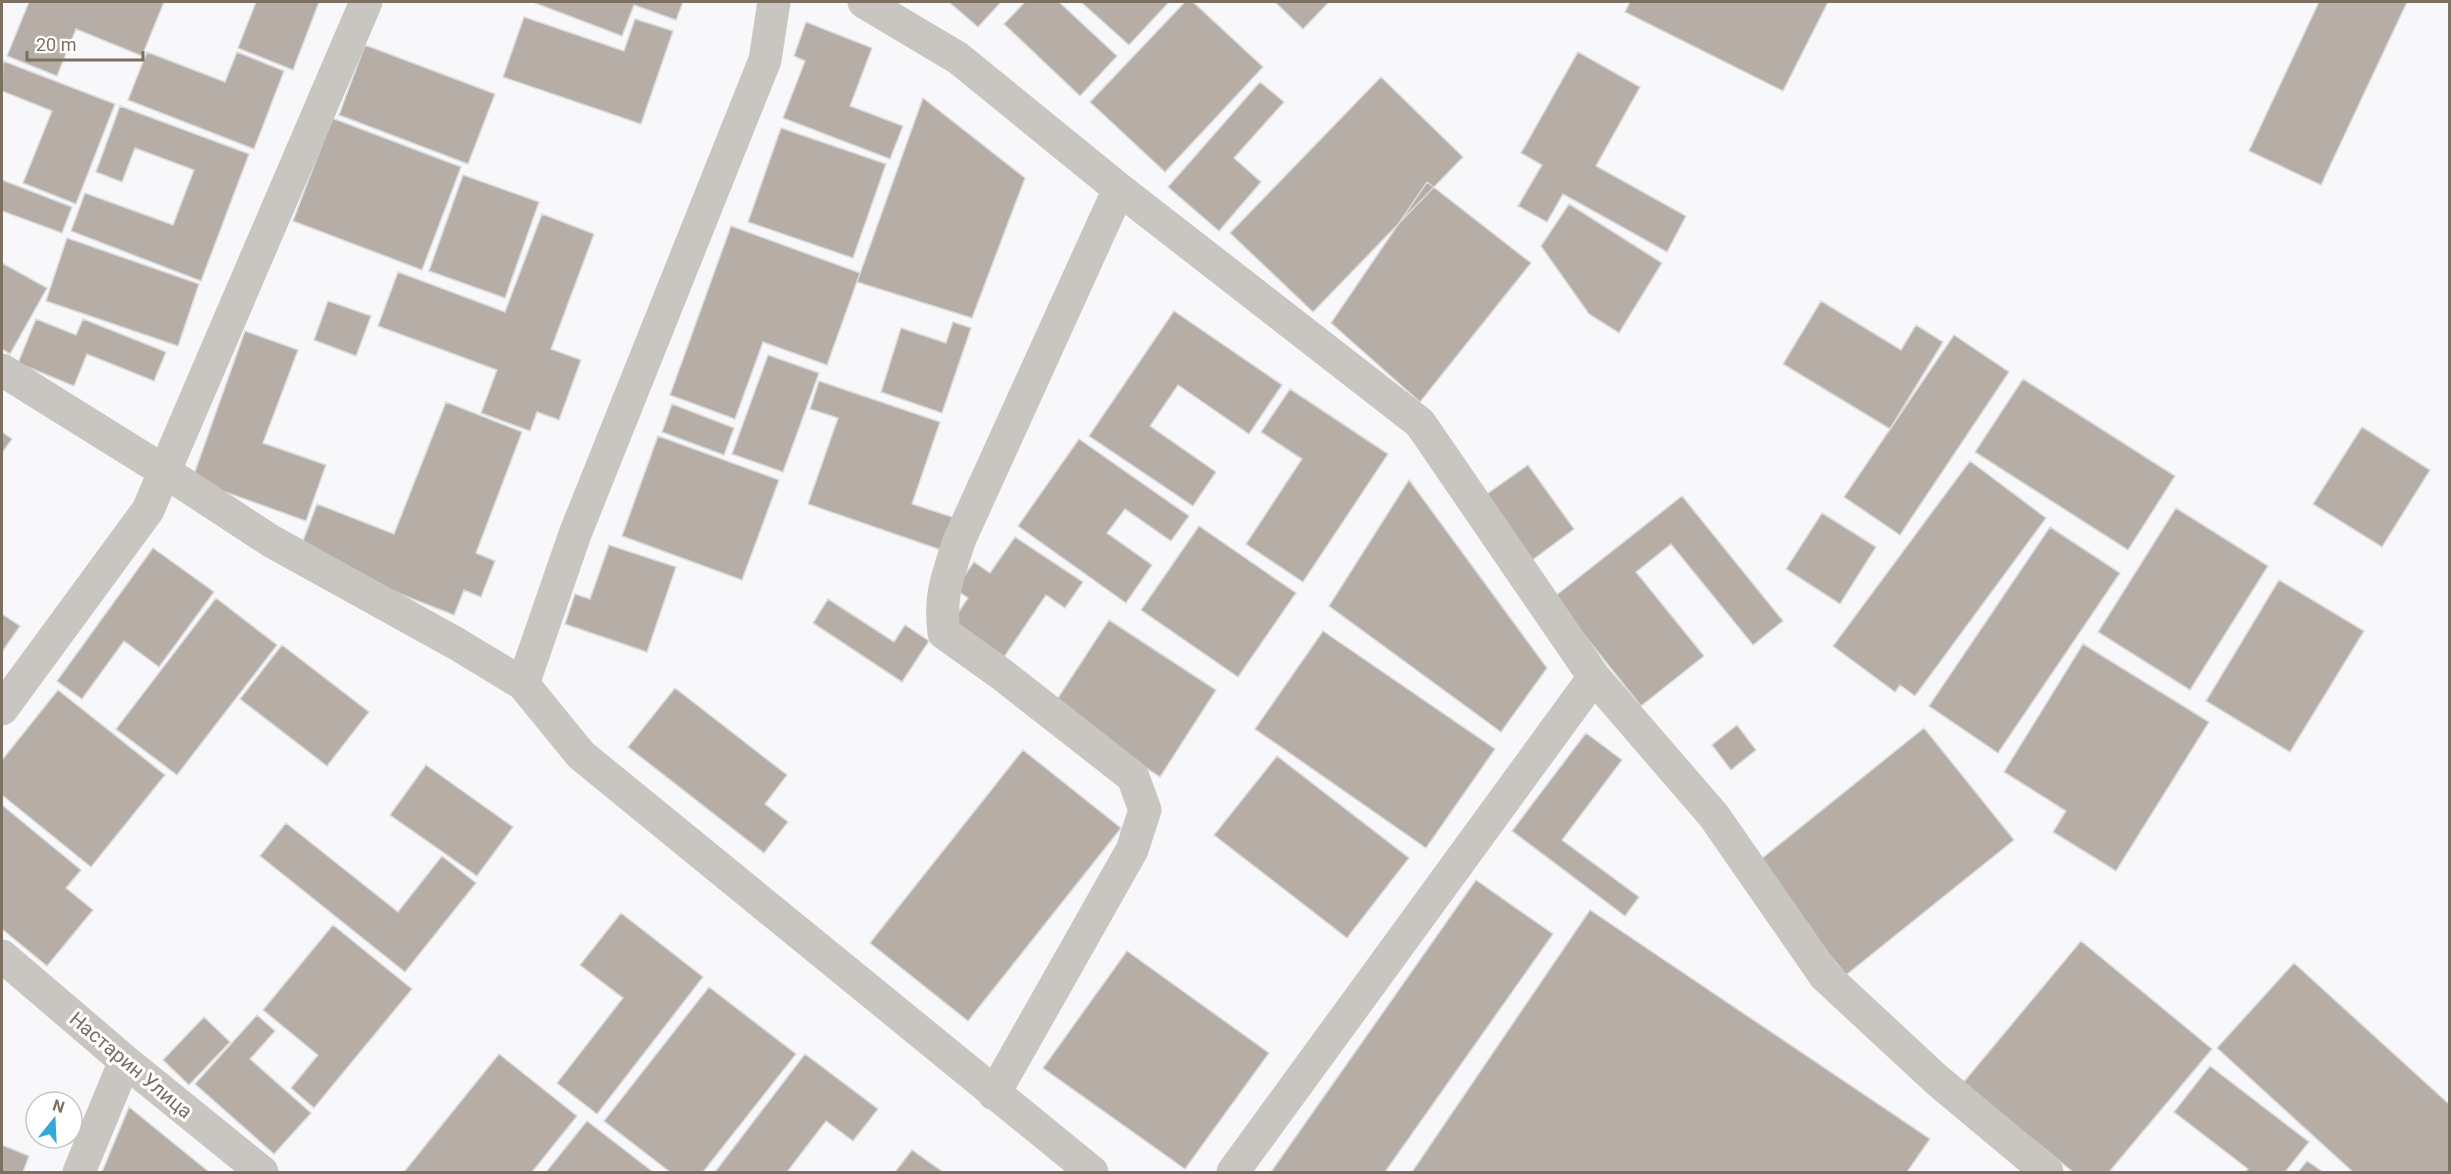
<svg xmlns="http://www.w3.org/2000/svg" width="2451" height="1174" viewBox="0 0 2451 1174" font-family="Roboto,sans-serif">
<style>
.building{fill:#b5ada6;stroke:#dadadc;stroke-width:1.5}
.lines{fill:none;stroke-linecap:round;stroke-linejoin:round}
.minor{stroke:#c9c6c1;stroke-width:33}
.labels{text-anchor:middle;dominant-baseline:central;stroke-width:6;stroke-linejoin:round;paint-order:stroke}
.street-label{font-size:20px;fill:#7b7061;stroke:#fff}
</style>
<rect width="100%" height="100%" fill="#f8f8fa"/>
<path class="building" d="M29 2H164L142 56 76 29 57 76 7 56Z
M256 2H319L293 70 238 48Z
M535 2H683L676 20 634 5 622 36 535 3Z
M949 2H1001L978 27Z
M1025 2H1059L1117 56 1080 96 1004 24Z
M1081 2H1169L1129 45Z
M1185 2H1193L1263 67 1165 172 1090 102Z
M1275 2H1329L1303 29Z
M1630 2H1828L1783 91 1625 12Z
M2319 2H2407L2321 185 2249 151Z
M524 17 624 51 635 19 673 31 641 124 503 77Z
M806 22 872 48 850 106 903 126 890 159 783 118 805 61 794 56Z
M365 45 495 94 468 164 339 115Z
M147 52 225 82 237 52 284 71 254 149 128 100Z
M1578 52 1640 87 1596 166 1686 216 1667 252 1563 194 1547 222 1518 206 1542 165 1521 153Z
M3 61 115 104 76 204 23 183 52 111 2 91Z
M1381 77 1463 157 1313 312 1230 233Z
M1260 82 1284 102 1234 158 1261 182 1219 231 1168 187Z
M923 98 1025 178 972 318 857 282Z
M120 106 249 154 201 281 71 231 85 193 173 225 194 170 135 148 122 182 96 172Z
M332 118 461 167 422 270 293 221Z
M781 128 886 164 853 258 748 222Z
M463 175 539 202 505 298 429 271Z
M2 180 72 207 62 233 2 211Z
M1427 182 1531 263 1420 402 1331 323Z
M1569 204 1662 263 1619 333 1589 314 1541 246Z
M542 214 594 234 551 349 581 360 559 420 537 412 530 431 481 413 497 370 378 326 398 272 505 312Z
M731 226 860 273 827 365 763 342 735 419 670 395Z
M67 238 199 284 178 346 46 301Z
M2 263 47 288 10 354 2 349Z
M328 301 371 316 356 356 314 340Z
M1821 301 1901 350 1916 325 1943 342 1890 429 1783 364Z
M1174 311 1282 385 1249 434 1178 385 1150 426 1216 472 1193 506 1089 436Z
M36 319 76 335 83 319 166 352 154 381 87 354 74 386 18 363Z
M953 322 971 328 942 413 881 392 901 328 946 343Z
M245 331 298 350 263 443 326 465 306 521 192 480Z
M1954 335 2009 372 1900 535 1844 497Z
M768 355 819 373 783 472 732 454Z
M2023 379 2175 476 2128 550 1975 452Z
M819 381 940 422 912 504 955 518 944 551 808 504 838 418 810 409Z
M1290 389 1388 454 1303 582 1246 544 1302 459 1261 432Z
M446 402 522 432 476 553 495 561 481 597 464 590 454 615 298 554 317 504 394 534Z
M672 404 734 428 724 455 662 432Z
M2362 427 2430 470 2382 547 2313 504Z
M2 432 12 439 2 453Z
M658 436 779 480 742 580 622 536Z
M1079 439 1189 516 1171 541 1125 509 1107 533 1152 565 1126 603 1018 526Z
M1970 461 2046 518 1915 696 1900 685 1895 692 1833 646Z
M1528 465 1574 529 1527 564 1480 499Z
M1409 480 1547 668 1501 732 1329 606Z
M1682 496 1783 621 1753 645 1671 544 1636 572 1704 656 1641 706 1554 597Z
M2176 508 2268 566 2190 690 2098 632Z
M1822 513 1876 547 1840 604 1786 569Z
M1199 526 1296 593 1238 677 1141 610Z
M2050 527 2120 573 1998 753 1929 706Z
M1015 537 1083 582 1065 608 1046 595 998 666 946 631 968 598 955 589 974 562 990 573Z
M609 545 676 567 647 652 565 624 575 594 590 599Z
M153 548 214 592 159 667 124 641 82 699 57 681Z
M2279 580 2364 631 2290 752 2206 701Z
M216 598 277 645 177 775 116 729Z
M828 599 894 642 905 625 929 641 902 682 813 623Z
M2 614 20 626 2 652Z
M1109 620 1216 690 1160 777 1052 707Z
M1323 631 1495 749 1426 848 1255 729Z
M2083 644 2209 722 2116 871 2053 832 2066 811 2004 772Z
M282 645 369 712 327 766 240 699Z
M675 688 787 775 765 804 788 822 764 853 628 747Z
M58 690 165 775 91 867 2 795V760Z
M1737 725 1756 750 1731 770 1712 745Z
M1924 728 2014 840 1846 975 1755 864Z
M1586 733 1622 760 1562 840 1639 897 1625 916 1512 831Z
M1023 750 1121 828 968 1021 870 943Z
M1277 756 1409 858 1347 938 1214 835Z
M426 765 513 827 477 876 390 815Z
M2 805 81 870 66 888 93 910 47 966 2 929Z
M286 823 398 912 442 856 476 883 405 972 260 856Z
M1476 880 1553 934 1385 1172H1271Z
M1590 910 1930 1139 1907 1172H1412Z
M621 913 703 977 597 1114 557 1083 623 998 580 965Z
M333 925 412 989 314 1108 291 1088 318 1055 263 1010Z
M2081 941 2212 1049 2109 1172H2073L1963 1083Z
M1127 951 1269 1053 1185 1169 1043 1068Z
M2294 963 2450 1105V1172H2353L2217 1048Z
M709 987 796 1054 703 1172H670L604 1121Z
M257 1015 275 1031 250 1059 311 1113 274 1154 195 1084Z
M204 1017 230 1042 189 1085 163 1060Z
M499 1054 577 1116 532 1172H404Z
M805 1054 878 1109 853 1141 826 1121 787 1172H715Z
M2210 1066 2309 1142 2285 1172H2245L2248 1169 2174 1112Z
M129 1107 209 1172H102Z
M587 1121 653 1172H546Z
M2 1145 29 1156 23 1172H2Z
M912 1150 943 1172H895Z
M2307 1161 2323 1172H2298Z"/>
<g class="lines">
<path class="minor" d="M774 2 765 60 575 534 523 684 581 755 1092 1172
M864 2 958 58 1119 189 1420 423 1594 677 1714 816 1825 976 1937 1080 2047 1172
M2 370 164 471 271 541 457 644 523 684
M2 709 148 510 366 2
M2 956 125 1061 262 1172
M994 1094 1132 850 1145 810 1133 777 1000 673 944 633C939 595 948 576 959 541L1119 189
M79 1172 125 1061
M1233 1172 1594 677"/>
</g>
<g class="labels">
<g class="street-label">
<text transform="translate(131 1065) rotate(40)">Настарин Улица</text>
</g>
</g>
<rect width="2451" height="1174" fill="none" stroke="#7b7061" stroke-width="6"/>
<g transform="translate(54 1120) rotate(18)"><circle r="28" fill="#ffffff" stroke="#cac6c0" stroke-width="1.5"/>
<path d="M0-4.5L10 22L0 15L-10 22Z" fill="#34a7dd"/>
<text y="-9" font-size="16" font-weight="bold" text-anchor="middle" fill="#7b7061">N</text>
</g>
<path d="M27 51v9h116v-9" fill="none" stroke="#7b7061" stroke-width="3"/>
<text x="36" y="51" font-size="18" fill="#7b7061" stroke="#ffffff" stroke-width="4.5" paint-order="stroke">20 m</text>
</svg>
